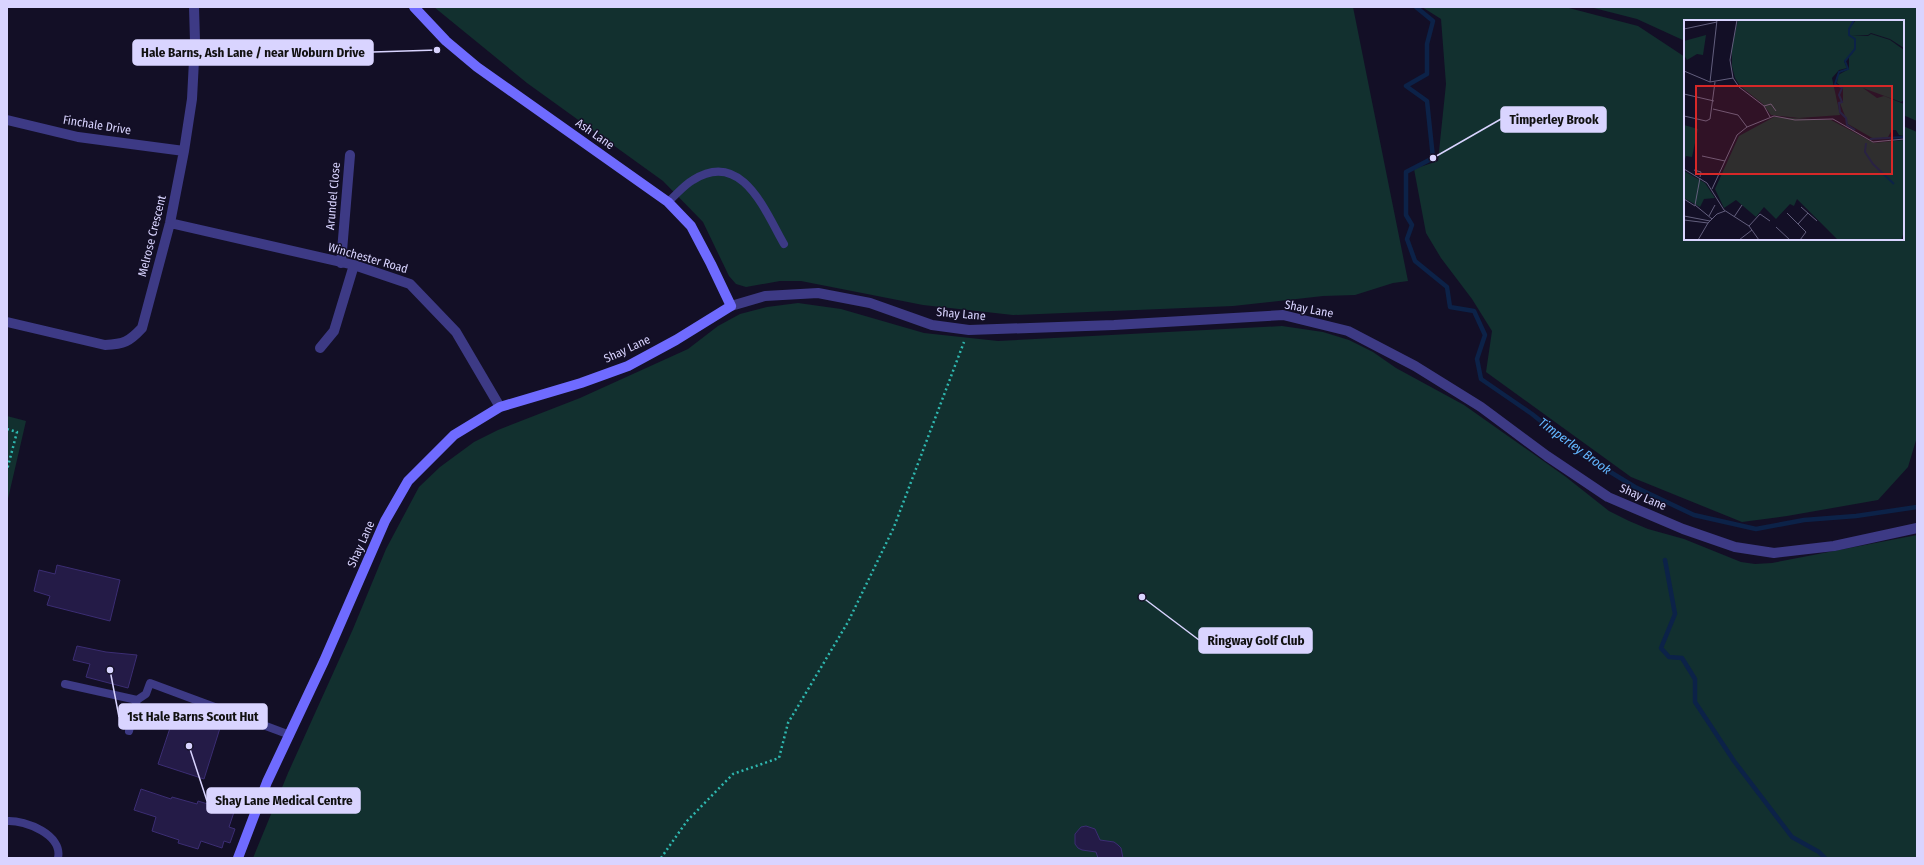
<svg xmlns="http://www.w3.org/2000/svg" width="1924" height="865" viewBox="0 0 1924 865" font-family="'Fira Sans Condensed',sans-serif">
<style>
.green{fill:#12302f}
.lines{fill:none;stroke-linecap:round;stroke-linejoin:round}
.stream{stroke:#0c2248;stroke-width:4.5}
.building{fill:#241b47;stroke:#3b2d73}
.path{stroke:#2fb8b0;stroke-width:2.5;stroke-dasharray:2 3;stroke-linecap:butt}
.lane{stroke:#3d3a85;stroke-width:8}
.street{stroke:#3d3a85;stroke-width:10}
.secondary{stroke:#6f6bff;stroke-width:10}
.labels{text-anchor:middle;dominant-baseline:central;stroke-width:3;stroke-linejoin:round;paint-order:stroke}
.street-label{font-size:12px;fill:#d9d4ff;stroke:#130f26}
.water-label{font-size:13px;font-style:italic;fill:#62b6ff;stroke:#130f26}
.inset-river{fill:none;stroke:#0c2248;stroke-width:2}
.inset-road{fill:none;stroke:#625e7d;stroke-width:1}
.view{fill:#d62828;fill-opacity:0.15;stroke:#d62828;stroke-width:2}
.inset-edge{fill:none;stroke:#d9d4ff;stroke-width:2}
.leader{fill:none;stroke:#d9d4ff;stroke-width:1.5}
.callout-dot{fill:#d9d4ff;stroke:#130f26;stroke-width:1.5}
.callout{fill:#d9d4ff;stroke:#d9d4ff;stroke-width:1.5}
.callout-label{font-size:13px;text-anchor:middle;font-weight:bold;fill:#111}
</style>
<rect width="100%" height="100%" fill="#130f26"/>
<path class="green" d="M434 7H1353L1408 281 1393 283 1355 295 1323 296 1233 306 1013 315 923 305 801 281H780L746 287 736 284 729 276 703 222 663 181 527 83Z
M1422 7H1565L1638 26 1685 57V239H1903V126L1917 132V437L1908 467 1878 500 1787 516 1742 522 1631 477 1486 372 1492 331 1472 299 1441 258 1426 233 1414 169 1438 161 1446 84 1441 19Z
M1590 7H1917V121L1903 115V21H1685V41L1637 19Z
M798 303 841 309 924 333 998 341 1282 326 1323 332 1349 340 1373 352 1396 368 1464 405 1566 477 1609 511 1629 521 1648 529 1684 539 1741 562 1755 564 1772 563 1917 535V858H253L288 773 353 629 386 549 419 487 440 467 474 442 498 430 580 398 688 349 718 326 740 314 767 307Z
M7 416 26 421 7 503Z"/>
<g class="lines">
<path class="stream" d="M1416 7 1433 21 1427 44V74L1406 86 1427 101 1433 158 1406 172V215L1412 225 1407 239 1415 261 1447 287 1450 307 1474 311 1485 335 1477 359 1481 379 1532 414 1584 456 1635 487 1694 515 1756 529 1804 520 1856 516 1917 507
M1665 560 1675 614 1661 648 1669 657 1682 658 1695 679V702L1734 761 1792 837 1819 852 1825 858"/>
</g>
<path class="building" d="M57 565 120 580 110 621 47 605 50 596 34 591 39 570 55 574Z
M77 646 106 652 137 655 128 688 86 677 90 664 73 660Z
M175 713 220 728 204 779 158 764Z
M141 789 171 799 172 797 197 804 198 801 234 812 229 827 235 829 230 843 224 841 222 848 201 841 198 849 178 843 179 840 152 831 156 817 134 810Z
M1086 826 1095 829 1100 840 1114 842 1118 845 1121 848 1123 858H1098L1096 852 1082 850 1078 848 1075 844V834L1081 827Z"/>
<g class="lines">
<path class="path" d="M7 429 17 432 7 470
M661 858 687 821 733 774 779 758 788 723 848 622 894 527 964 342"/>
<path class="lane" d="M668 202C676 195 684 185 693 180 742 149 765 211 784 244
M65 684 137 700 146 694 150 683 290 735
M129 731 137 700
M7 821C26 820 63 835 58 858"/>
<path class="street" d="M7 120 78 137 184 151
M170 223 354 265 410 284 456 332 500 407
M341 263 350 155
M731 306 765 296 818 293 870 303 932 325 969 330 1114 325 1283 315 1348 331 1415 366 1481 407 1547 456 1608 497 1683 529 1735 547 1774 553 1834 546 1917 528
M7 322 105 345C124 344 129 342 142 328L170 223 184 151 192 99 195 41 194 7
M320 348 334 331 354 265"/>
<path class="secondary" d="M238 858 267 782 324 661 385 521 408 481 454 435 500 407 581 383 628 366 676 340 731 306 711 264 691 226 668 202 477 67 446 41 414 7"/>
</g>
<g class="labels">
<g class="street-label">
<text transform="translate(97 125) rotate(9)">Finchale Drive</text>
<text transform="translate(595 134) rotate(35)">Ash Lane</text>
<text transform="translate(333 196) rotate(-85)">Arundel Close</text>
<text transform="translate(152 236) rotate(-76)">Melrose Crescent</text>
<text transform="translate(368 258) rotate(16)">Winchester Road</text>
<text transform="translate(1309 309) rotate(11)">Shay Lane</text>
<text transform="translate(961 314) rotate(5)">Shay Lane</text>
<text transform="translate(627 349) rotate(-25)">Shay Lane</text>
<text transform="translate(1643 497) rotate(23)">Shay Lane</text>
<text transform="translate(361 544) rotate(-66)">Shay Lane</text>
</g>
<g class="water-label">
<text transform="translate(1575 446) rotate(36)">Timperley Brook</text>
</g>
</g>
<g transform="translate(1684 20)">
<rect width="220" height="220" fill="#130f26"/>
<path d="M54 0H169L168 5 172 0H220V28L206 19 187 13 184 15H167L184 16 187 14 206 20 220 30V80L217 82 179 68 168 65 179 68 193 78 200 76 220 84V116L215 115 212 110H208L204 117 190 119 164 104 156 83 159 82V68L153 63 154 55 165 49V37L170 32 160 41 163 48 155 50 148 58 156 95 115 98 87 95 79 84 56 66 51 58 48 46V26ZM22 15 19 35 13 34 3 40 0 35V21ZM90 97 147 100 190 123 220 120V212L217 220H154L113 179 110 186 106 184 92 199 80 187 72 197 52 180 40 188 31 169 55 116ZM0 105 14 109 8 137 2 136 0 142ZM0 151 21 163 31 178 20 179 16 187 0 178Z" fill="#12302f"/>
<path class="inset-river" d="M170 0 165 9V15L171 19V29L161 41 164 49 155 52 151 64 158 68 155 75 158 82 155 83 156 92 162 98 163 105 171 110M186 119 220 117M182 123 181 132 189 144 210 164"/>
<path class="inset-road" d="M53 0 46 40 49 58 55 67 80 86 86 97M0 9 33 2M0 51 26 62 49 58M26 62 33 0M0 74 30 81M80 86 87 84 92 91M29 89 54 95 63 107M0 96 22 101 26 99 31 62M18 136 41 141M0 149 23 163 40 190 65 206 75 220M10 150 17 152 16 157M16 158 11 185 28 199M28 169 53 115 63 107 90 96 111 100 149 99 189 122 220 119M0 179 11 186M117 187 133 201M103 193 122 212 116 220M0 196 26 201M25 196 31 185M50 197 58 185M0 200 24 203M114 204 124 193M65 206 76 194 86 201M92 207 106 220M14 220 24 203 33 194 41 191M55 220 68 210"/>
<path class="view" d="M12 66H208V154H12Z"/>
<rect width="220" height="220" class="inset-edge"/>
</g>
<path class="leader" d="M437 50L373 52M1433 158L1501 119M1142 597L1199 640M110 670L119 717M189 746L207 801"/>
<g class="callout-dot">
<circle cx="437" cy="50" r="4"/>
<circle cx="1433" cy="158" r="4"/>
<circle cx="1142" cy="597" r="4"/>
<circle cx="110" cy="670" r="4"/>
<circle cx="189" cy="746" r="4"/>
</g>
<g class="callout">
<rect x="133" y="40" width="240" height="25" rx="4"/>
<rect x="1501" y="107" width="105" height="25" rx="4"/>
<rect x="1199" y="628" width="113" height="25" rx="4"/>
<rect x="119" y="704" width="148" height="25" rx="4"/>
<rect x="207" y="788" width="153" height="25" rx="4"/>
</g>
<g class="callout-label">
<text x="253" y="57">Hale Barns, Ash Lane / near Woburn Drive</text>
<text x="1554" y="124">Timperley Brook</text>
<text x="1256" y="645">Ringway Golf Club</text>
<text x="193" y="721">1st Hale Barns Scout Hut</text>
<text x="284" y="805">Shay Lane Medical Centre</text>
</g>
<rect width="1924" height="865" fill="none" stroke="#d9d4ff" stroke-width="16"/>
</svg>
